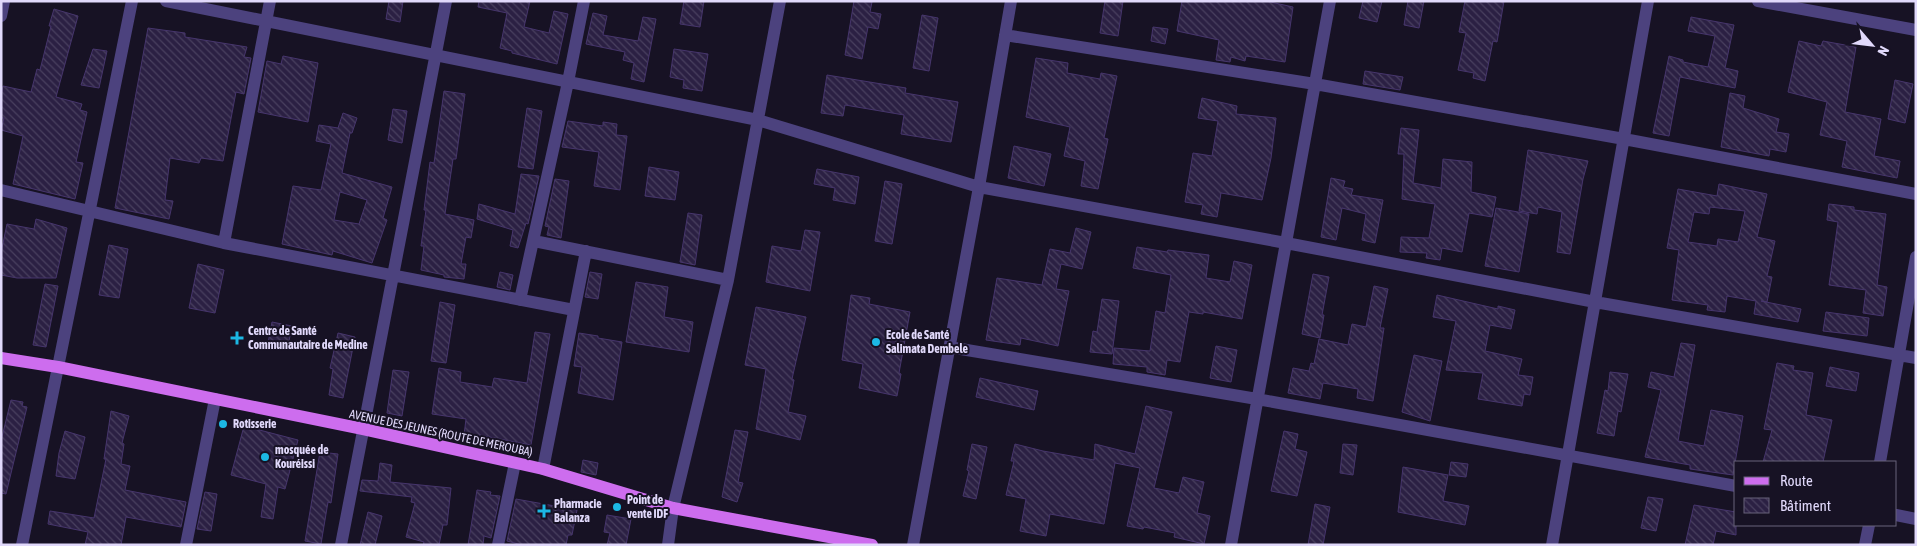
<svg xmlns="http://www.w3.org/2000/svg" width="1917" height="546" viewBox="0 0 1917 546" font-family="'Asap Condensed',sans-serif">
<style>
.building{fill:url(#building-back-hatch);stroke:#46356c;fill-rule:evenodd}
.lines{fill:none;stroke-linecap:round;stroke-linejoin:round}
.minor{stroke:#4c427e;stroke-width:12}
.major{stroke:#cd6dee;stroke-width:12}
.poi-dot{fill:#1cb8e4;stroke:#171224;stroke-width:2}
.labels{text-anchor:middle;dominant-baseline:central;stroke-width:4;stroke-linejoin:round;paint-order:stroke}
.poi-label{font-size:12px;font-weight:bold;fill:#e1d9fb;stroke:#171224;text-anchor:start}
.street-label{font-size:12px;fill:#e1d9fb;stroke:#171224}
</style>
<defs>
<pattern id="building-back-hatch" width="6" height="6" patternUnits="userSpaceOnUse" patternTransform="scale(1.25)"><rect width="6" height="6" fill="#2b2043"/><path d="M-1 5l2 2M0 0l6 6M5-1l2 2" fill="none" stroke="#49405f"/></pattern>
</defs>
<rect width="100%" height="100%" fill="#171224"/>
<path class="building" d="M389 1H403L400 22 386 19Z
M479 1H530L524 27 549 33 554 11 568 14 557 64 512 53V51L500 48 507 13 478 7Z
M684 1H704L700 27 680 24Z
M854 1 872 2 870 12 881 14 878 29 868 27 862 59 845 55Z
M1105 1H1123L1118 36 1100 33Z
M1182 1H1266L1293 7 1285 62 1246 56 1245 61 1231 57 1230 62 1216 60 1219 40 1177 31Z
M1363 1H1382L1377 22 1359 18Z
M1408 1H1424L1419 28 1404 25Z
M1465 1H1504L1497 42 1493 41 1485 81 1473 78 1474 73 1458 70 1466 33 1459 32Z
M54 9 78 16 56 97 82 104 80 110 87 112 76 162 83 163 75 199 13 184 23 136 1 130 4 118H1V95L3 86 31 92 37 69 40 70 51 26H49Z
M593 13 607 16 603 35 638 41 643 17 656 19 644 82 631 79 634 63 623 60 625 52 586 44Z
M922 15 938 18 929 71 913 68Z
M1691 17 1734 25 1725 68 1738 71 1735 88 1680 77 1669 136 1653 133 1669 56 1683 60V62L1708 67 1715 36 1688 31Z
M1153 27 1168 29 1165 44 1151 41Z
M148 28 185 33V37L247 47 244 57 251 58 244 94 236 92 223 161 201 158 199 163 170 158 165 200 173 201 169 219 115 208Z
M1799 41 1821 46 1823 41 1856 47 1845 112 1881 119 1874 156 1900 161 1897 178 1842 167 1847 141 1820 135 1827 102 1788 92Z
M93 49 107 51 99 88 81 85Z
M674 49 708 54 702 91 683 88 684 80 670 77Z
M283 56 318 63 308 122 258 112 267 61 281 64Z
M1036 58 1068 63 1067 73 1100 79 1101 73 1117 76 1104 138 1108 139 1098 189 1081 186 1085 161 1064 156 1070 127 1026 117Z
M1365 71 1403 77 1400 90 1363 84Z
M827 75 906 88 905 93 958 102 951 142 901 134 904 115 845 105 843 116 821 113Z
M1895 80 1913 84 1905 123 1888 119Z
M444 91 465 94 456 159H453L445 214 474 220 471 238 466 237 461 264H466L464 279 444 277V275L421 270 424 246H421L426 210H424L430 162 434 163Z
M1730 93 1745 96 1743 108 1779 119 1776 132 1789 134 1786 152 1770 149 1769 156 1721 147Z
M1202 98 1237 106 1236 114 1276 118 1271 158 1262 200 1221 193 1217 217 1201 214 1203 205 1185 202 1193 153 1212 156 1218 121 1198 118Z
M527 108 542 111 533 169 518 167Z
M393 109 407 111 402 143 388 140Z
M343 113 357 118 352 133H350L342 173 392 187 383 218 387 220 372 263 333 251 332 255 282 244 293 186 321 190 331 144 316 141 319 125 338 128ZM340 192 367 200 359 224 334 220Z
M568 121 603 126V122L617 124 616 135 627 136 620 190 594 186 599 152 562 147Z
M1401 128 1419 130 1413 183 1441 188 1443 159 1472 162 1471 192 1496 197 1492 217 1469 213 1462 252 1442 248 1440 260 1426 258 1427 253 1400 252 1401 237 1429 238 1435 204 1402 199 1404 154H1398Z
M1014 146 1051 154 1044 186 1008 178Z
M1528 150 1588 161 1583 179 1570 254 1557 252 1562 212 1538 207 1537 214 1519 211Z
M649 167 679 172 675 200 645 196Z
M817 169 859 177 855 204 833 200 835 188 814 184Z
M521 174 539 176 528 224 526 223 518 248 510 246 513 230 477 219 479 204 515 214Z
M1331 178 1345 181 1343 187 1353 189 1351 195 1383 200 1375 243 1362 240 1366 214 1342 208 1336 240 1321 237Z
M555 179 569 181 561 238 547 235 549 227 545 226Z
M885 181 902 184 892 244 875 241Z
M1719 184 1767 194 1757 237 1775 241 1767 276 1772 277 1767 302 1761 301 1801 309 1798 322 1754 314 1756 301 1727 296 1725 312 1707 310 1708 305 1672 300 1679 250 1667 248 1678 189 1717 196ZM1710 207 1745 211 1738 242 1718 239 1717 246 1688 242 1694 212 1709 214Z
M1829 204 1854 207V210L1886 214 1877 285 1887 287 1883 316 1863 313 1866 290 1829 285 1838 222 1827 220Z
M1496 208 1529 214 1519 272 1485 266Z
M688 213 702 215 695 265 680 262Z
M36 219 67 228 56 278H17L1 275V253L7 224 34 229Z
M1076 228 1091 232 1082 269 1061 264 1056 289 1069 291 1058 346 1021 338 1020 345 986 340 997 278 1042 285 1050 249 1070 253Z
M805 230 820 232 810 291 766 282 772 246 801 251Z
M109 245 128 249 119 298 99 295Z
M1137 247 1167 252 1168 250 1209 255 1206 278 1230 282 1234 261 1252 265 1242 319 1203 312V314L1189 312 1180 362 1167 360 1165 375 1147 372V367L1113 364 1114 348 1150 351 1156 311 1165 313 1171 275 1133 268Z
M198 264 224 270 215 313 189 308Z
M500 272 513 275 510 290 497 287Z
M590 272 602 274 598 299 585 297Z
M1313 274 1329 277 1322 315H1324L1320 338 1302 334Z
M636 282 668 287 664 317 693 322 689 352 626 342Z
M45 284 58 286 46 347 33 345Z
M1374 286 1388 289 1380 328H1384L1373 401 1357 398 1358 389 1323 383 1320 399 1288 393 1293 368 1309 371 1311 363 1314 364 1319 339 1348 345 1352 324 1366 327Z
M851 295 870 298 869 304 910 312 899 373 901 374 897 396 859 388 863 364 842 360Z
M1437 295 1498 309V306L1515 310 1511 329 1490 325 1485 351 1522 359 1518 375 1533 377 1530 395 1524 394 1522 406 1478 399 1483 373 1446 370 1456 321 1433 317Z
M1102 299 1119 301 1112 354 1090 352 1093 331 1097 332Z
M440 302 455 305 446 363 431 361Z
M756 307 806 317 792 379 794 380 788 412 806 416 800 440 756 429 766 369 745 365Z
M1826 312 1869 318 1867 336 1823 331Z
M272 322 292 326 288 346 268 343Z
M535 332 550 334 531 445 479 435V437L464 435 466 419 432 414 439 368 461 372 460 382 492 387 494 378 527 383Z
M338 333 355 337 343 398 329 395 333 369 330 368Z
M579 333 598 336V338L622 342 613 400 578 393 582 367 574 366Z
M1681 343 1695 345 1678 441 1704 446 1711 410 1743 416 1733 475 1690 469V465L1645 457 1661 390 1648 387 1651 372 1674 377Z
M1216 346 1237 350 1231 382 1210 378Z
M1414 355 1442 361 1430 421 1402 412Z
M1777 363 1794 366 1793 370 1813 373 1806 415 1832 420 1823 462H1763L1772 430 1764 429Z
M1830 367 1859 373 1856 391 1826 386Z
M393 370 409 372 402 416 387 413Z
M1610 372 1628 374 1621 412 1618 411 1614 436 1597 433 1605 390 1608 391Z
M980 378 1038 391 1034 410 976 397Z
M11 400 23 402 22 406 27 407 6 494 1 493V441Z
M1146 406 1172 412 1154 488 1179 493 1183 477 1204 482 1197 513 1210 516 1204 544 1174 537 1175 533 1144 527 1143 529 1127 526 1140 468 1115 463 1104 524 1050 514 1046 536 1020 531 1026 499 1006 495 1014 461H1011L1015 444 1043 451 1094 460 1095 444 1135 454Z
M111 411 129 416 122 443 124 444 121 464 130 466 125 490 186 502 181 527 126 517 121 545H85L88 532 48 524 50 511 94 518 106 459H104Z
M244 426 298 440 285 489 278 487 273 519 261 517 266 484 231 475Z
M735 430 748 432 738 482 743 483 737 502 722 497Z
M65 431 85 437 75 479 56 476 59 453Z
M1284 431 1298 434 1295 449 1307 452 1297 496 1271 491Z
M972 444 987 447 976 499 963 496 969 471 967 470Z
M1343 444 1357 445 1353 475 1340 473Z
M320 452 338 454 331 503 328 502 321 544 305 541Z
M583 460 598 463 596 475 581 472Z
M1451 462 1468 464 1466 477 1449 475Z
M380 463 392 465 390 482 451 488 447 525H443L439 545H423L424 542 406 537 415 503 411 502 412 497 360 491 362 480 378 481Z
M1403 467 1448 475 1443 501 1469 506 1465 525 1398 512Z
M477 490 491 492 490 495 500 496 491 538 484 536 483 545H468Z
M205 492 217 494 211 531 197 529Z
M1648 497 1663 499 1656 531 1641 528Z
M516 499 577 510 572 535H568L566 545H522L507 541Z
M1315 504 1330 507 1323 545H1308Z
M1694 505 1736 512V535L1716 531 1713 545H1685Z
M368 512 382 516 375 545H360Z
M607 515 631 519 626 545H607L610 533 604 532Z"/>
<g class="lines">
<path class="minor" d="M166 1 758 120 979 187 1286 243 1595 302 1916 358
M1758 1 1916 30
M1 16 4 1
M1005 35 1315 84 1624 139 1916 194
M1 190 224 243 574 310
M534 241 728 280
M224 243 270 1
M520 300 568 82 584 1
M949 347 1257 399 1736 486
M1880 462 1916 257
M543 469 586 251
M1896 515 1916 519
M22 545 132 1
M186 545 215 399
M341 545 446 1
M498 545 515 463
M668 545 673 508 728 280 780 1
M913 545 979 187 1011 1
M1231 545 1330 1
M1552 545 1648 1
M1865 545 1869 525"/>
<path class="major" d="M1 358 58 367 363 429 543 469 673 508 872 545"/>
</g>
<g class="poi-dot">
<path d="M234.5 330.5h5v5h5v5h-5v5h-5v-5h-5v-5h5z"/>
<circle cx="876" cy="342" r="5"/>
<circle cx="223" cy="424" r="5"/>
<circle cx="265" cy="457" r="5"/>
<circle cx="617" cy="507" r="5"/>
<path d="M541.5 503.5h5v5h5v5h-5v5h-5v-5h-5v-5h5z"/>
</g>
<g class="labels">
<g class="poi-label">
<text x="248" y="331">Centre de Santé<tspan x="248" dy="14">Communautaire de Medine</tspan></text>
<text x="886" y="335">Ecole de Santé<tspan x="886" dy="14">Salimata Dembele</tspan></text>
<text x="233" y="424">Rotisserie</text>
<text x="275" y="450">mosquée de<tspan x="275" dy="14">Kouréissi</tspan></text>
<text x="627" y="500">Point de<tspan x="627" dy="14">vente IDF</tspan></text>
<text x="554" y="504">Pharmacie<tspan x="554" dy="14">Balanza</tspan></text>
</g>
<g class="street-label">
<text transform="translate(441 433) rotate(12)">AVENUE DES JEUNES (ROUTE DE MEROUBA)</text>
</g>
</g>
<rect width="1917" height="546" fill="none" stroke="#e1d9fb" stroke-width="5"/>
<rect x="1734" y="461" width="162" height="65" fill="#171224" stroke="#68627a"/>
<rect x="1744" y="477" width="25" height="8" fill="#cd6dee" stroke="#68627a"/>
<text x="1780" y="486" font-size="15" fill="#e1d9fb">Route</text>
<rect x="1744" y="498" width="25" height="15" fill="url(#building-back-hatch)" stroke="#68627a"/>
<text x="1780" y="511" font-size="15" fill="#e1d9fb">Bâtiment</text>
<g transform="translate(1872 45) rotate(118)" stroke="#171224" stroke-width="4" paint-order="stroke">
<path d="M0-4L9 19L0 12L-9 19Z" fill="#e1d9fb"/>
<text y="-8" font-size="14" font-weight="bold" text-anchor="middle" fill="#e1d9fb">N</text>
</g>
</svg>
